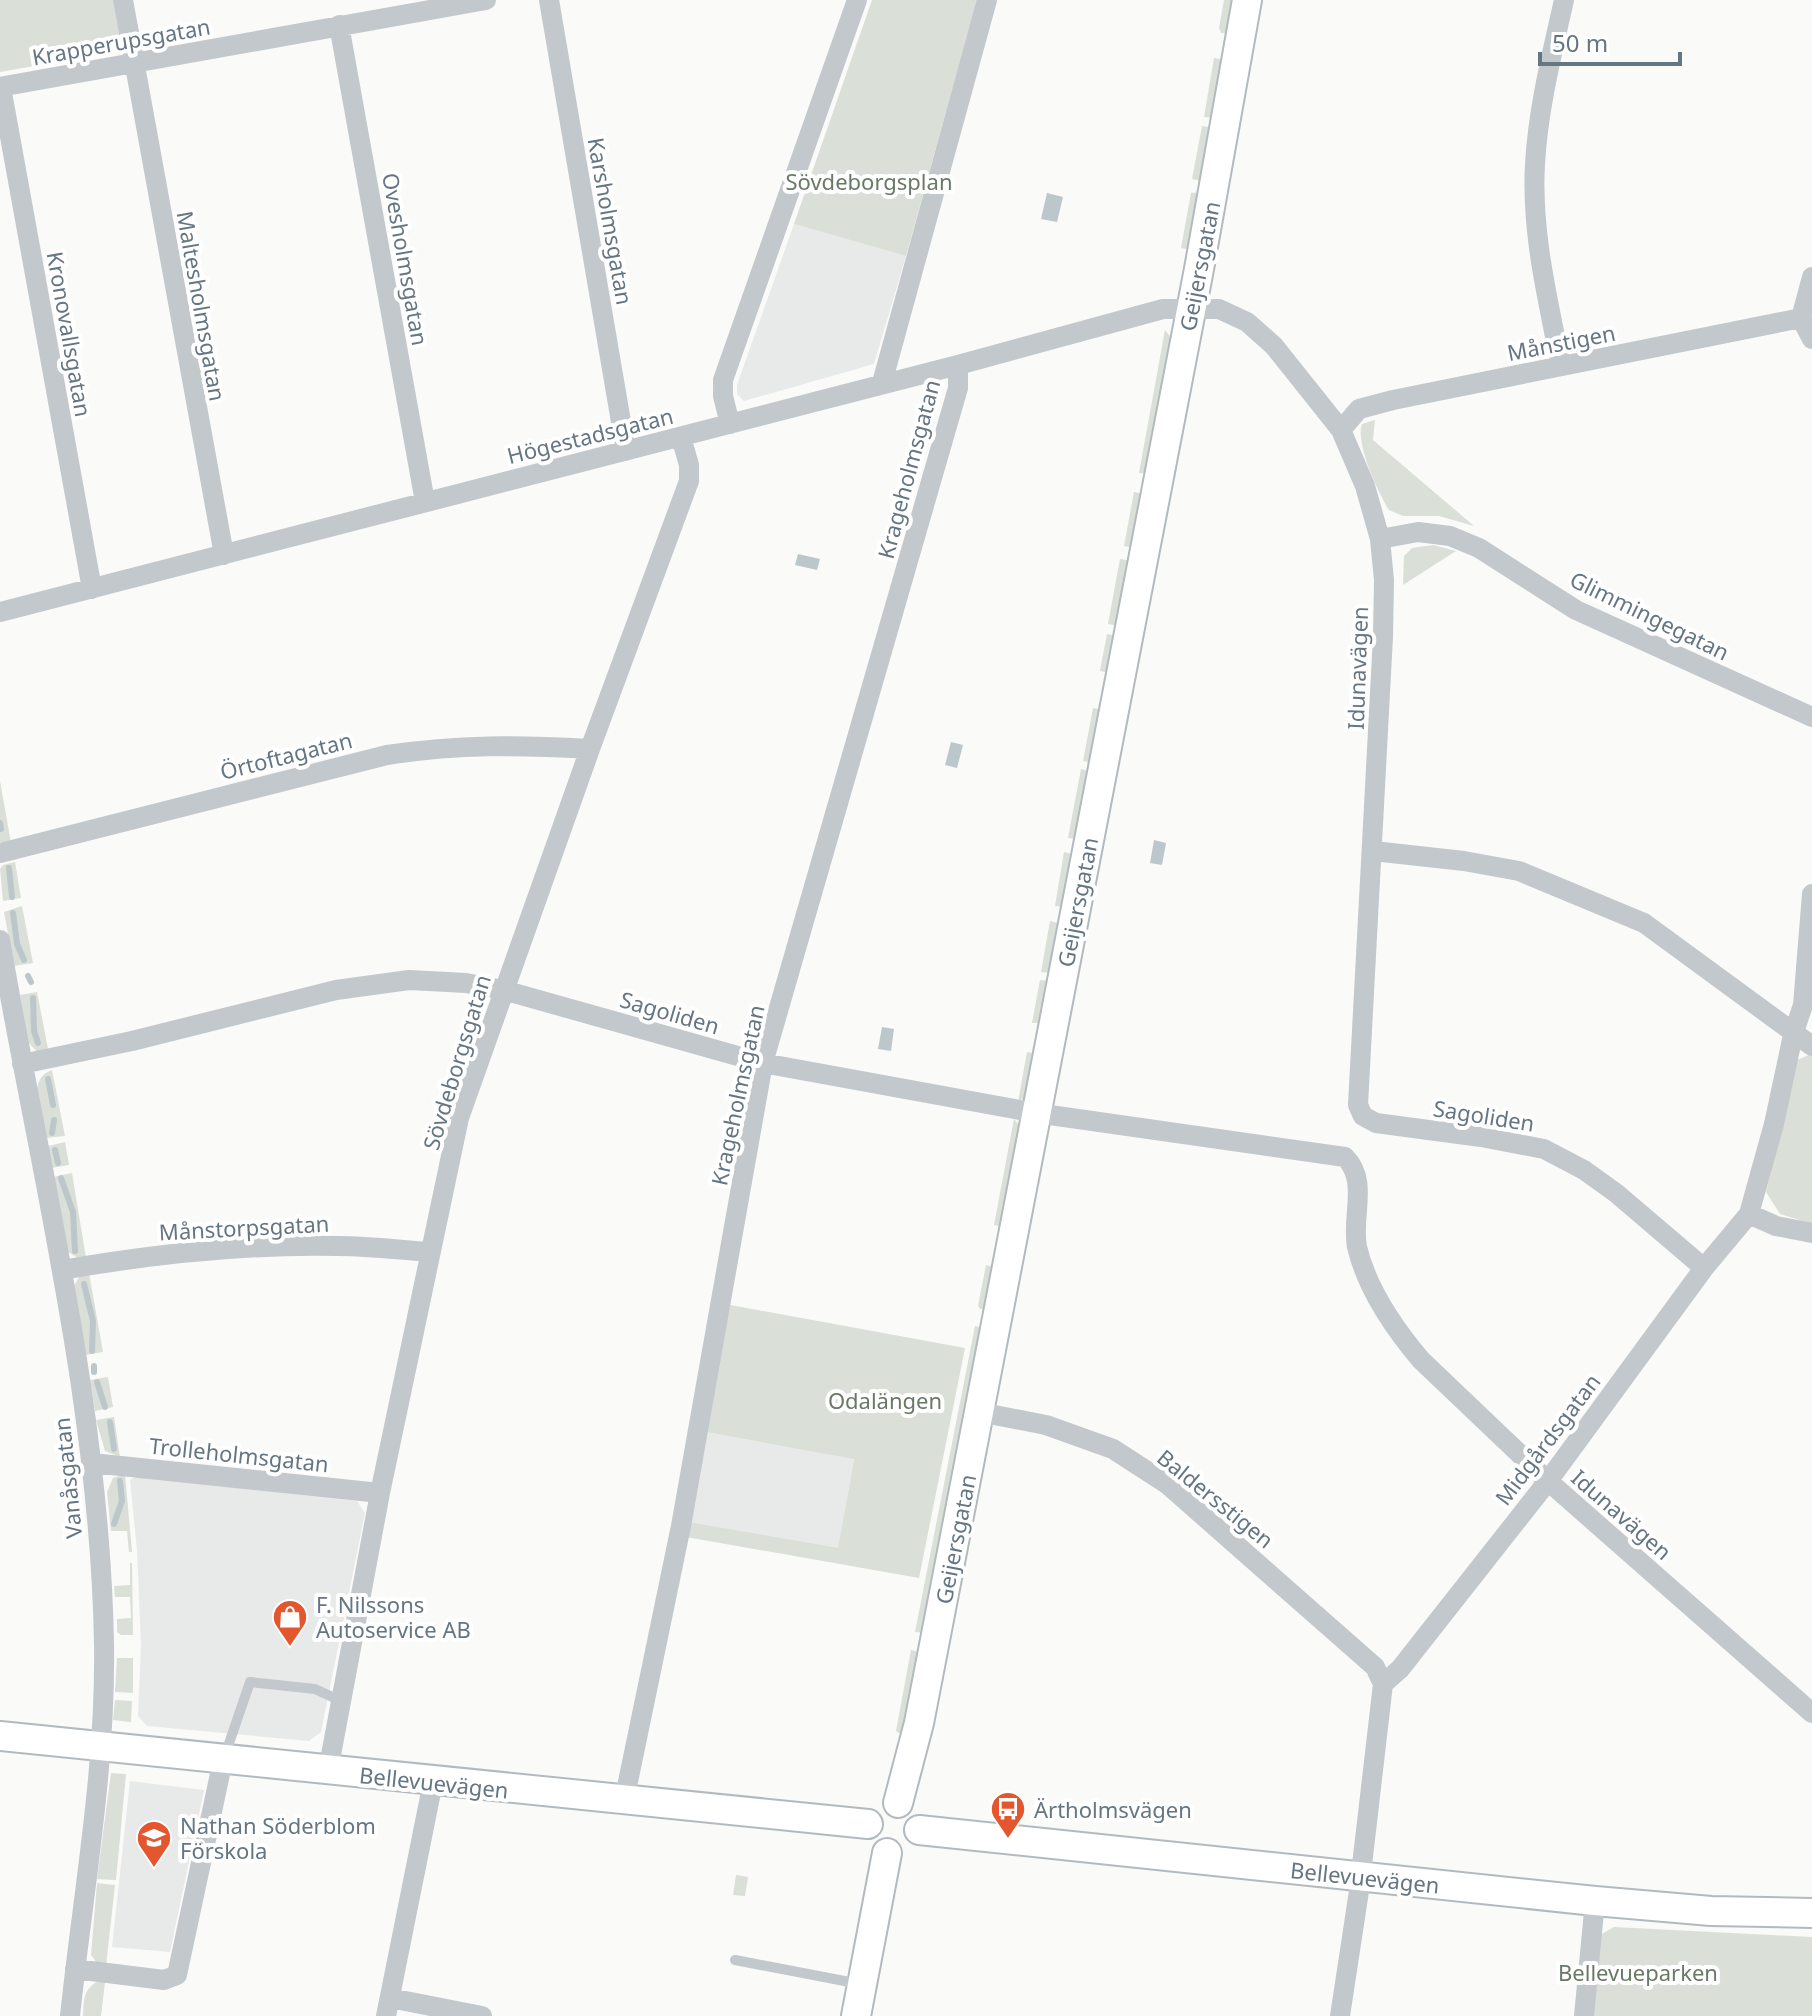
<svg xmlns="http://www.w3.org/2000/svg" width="1812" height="2016" viewBox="0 0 1812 2016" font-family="'Noto Sans',sans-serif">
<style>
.built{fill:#e8e9e9}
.green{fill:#dadfd7}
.water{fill:#bbc7cb}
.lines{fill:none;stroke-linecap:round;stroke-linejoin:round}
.stream{stroke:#bbc7cb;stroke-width:6}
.secondary-casing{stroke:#b3babf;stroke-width:32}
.lane{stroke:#c3c8cc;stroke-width:10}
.street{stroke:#c3c8cc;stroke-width:20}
.secondary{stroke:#fff;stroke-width:28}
.labels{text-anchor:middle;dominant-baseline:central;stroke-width:8;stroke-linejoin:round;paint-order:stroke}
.street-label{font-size:22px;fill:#657683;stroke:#fff}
.park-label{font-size:22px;fill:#687a64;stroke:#fff}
.poi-label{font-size:22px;fill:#657683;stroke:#fff;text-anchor:start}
</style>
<rect width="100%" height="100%" fill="#fafaf8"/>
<path class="built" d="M794 224 906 256 874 364 744 401 737 394V385Z
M706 1432 854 1458 838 1549 689 1522Z
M136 1477 357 1501 365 1513 321 1732 309 1741 147 1726 138 1716 141 1646 137 1550 130 1480Z
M130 1781 204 1790 170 1952 112 1947Z"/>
<path class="green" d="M0 0H113L120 39 113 52 0 72Z
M872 0H977L906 256 794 224Z
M1224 0H1236L1230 33H1221L1219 28Z
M1214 58 1225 60 1215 118 1204 117Z
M1202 126 1214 128 1201 181 1192 179Z
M1203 192 1192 250 1181 248 1191 193Z
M1165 330 1172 339 1149 474 1139 473Z
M1375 420 1373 440 1474 526 1439 516H1403L1389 510C1378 492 1355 443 1362 424Z
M1134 492 1145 494 1135 548 1124 546Z
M1433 545 1456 551 1403 585 1404 556 1412 548Z
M1120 559 1132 561 1120 626 1108 624Z
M1107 634 1117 636 1110 673 1100 671Z
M1093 708 1103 710 1093 763 1083 761Z
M1081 769 1092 772 1079 839 1068 838Z
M0 781 11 843 0 842Z
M1064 852 1076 855 1065 907 1055 906Z
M15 862 21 898 3 901 0 869 3 865Z
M22 906 33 963 14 966 4 912Z
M1050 921 1062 924 1052 973 1041 972Z
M1040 980 1051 981 1043 1023H1032Z
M37 992 49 1054H39L28 1042 20 995Z
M1027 1052 1038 1054 1028 1095 1018 1102Z
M1811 1054 1812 1055V1224L1780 1214 1766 1192 1797 1060Z
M52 1070 65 1136 46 1138C42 1116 25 1079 52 1070Z
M1014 1119 1022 1129 1004 1227 994 1225Z
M65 1142 69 1165 51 1168 48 1146Z
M72 1173 86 1258H78L68 1252 53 1177Z
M986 1265 997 1268 986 1309H980L978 1306Z
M89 1273 103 1352 85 1355 74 1286 79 1277Z
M730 1305 965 1348 919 1578 686 1537 689 1522 838 1548 854 1459 706 1432Z
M975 1326 984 1328 926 1633 915 1632Z
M108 1377 113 1407 95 1411 90 1380Z
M114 1417 120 1457 105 1451 96 1420Z
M125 1474 132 1552H129L127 1531H111L107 1492 113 1478Z
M130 1563H132L133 1635H121L117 1632V1619L131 1618 130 1597H115L114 1586 130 1585Z
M911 1650 923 1653 902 1735 896 1731Z
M117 1658H133V1693L115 1692Z
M115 1700 132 1701 131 1722 113 1720Z
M111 1773 126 1774 116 1880 97 1879Z
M736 1875 748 1877 745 1896 733 1895Z
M97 1883 115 1885 106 1966 97 1963 91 1955Z
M1614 1927 1812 1937V2016H1589L1598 1936Z
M99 1981 105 1982 101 2016H83C84 2000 83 1988 99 1981Z"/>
<path class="water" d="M1047 193 1063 197 1057 222 1041 219Z
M798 554 820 559 817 570 795 565Z
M951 742 963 745 957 768 945 765Z
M1154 840 1166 843 1162 865 1150 863Z
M882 1027 894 1029 891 1051 878 1049Z"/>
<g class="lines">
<path class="stream" d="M0 823 1 829
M9 868 12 897
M13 913 17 944 24 960
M28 976 31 982
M33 998 34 1031 38 1043
M48 1079 53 1105
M52 1133 54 1120
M55 1150 58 1163
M61 1178 73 1212 75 1251
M84 1284 93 1321 92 1351
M94 1366V1372
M97 1382 105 1407
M110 1422 114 1449
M114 1524 122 1501 120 1481"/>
<defs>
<path id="secondary" d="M0 1736 868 1824
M898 1803 919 1723 979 1412 1199 269 1247 0
M919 1830 1595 1901 1711 1911 1812 1913
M856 2016 887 1853"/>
</defs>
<use href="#secondary" class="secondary-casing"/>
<path class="lane" d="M224 1758 250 1682 315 1689 341 1701
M735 1960 860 1984"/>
<path class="street" d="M123 0 224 555
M549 0 626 451
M339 25 425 502
M0 87 486 0
M1 87 92 589
M1801 318 1812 277
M1801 318 1812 339
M1561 366C1548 300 1531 232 1535 164 1538 109 1552 54 1564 0
M882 383 987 0
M730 424 723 396V380L857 0
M1341 430 1359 409 1393 400 1801 318
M1380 539 1418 532 1450 536 1479 548 1576 610 1812 717
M0 612 958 365 1163 309H1219L1247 322 1274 346 1341 430 1365 486 1380 539 1384 580 1383 637 1358 1105 1363 1116 1376 1123 1481 1137 1544 1149 1584 1170 1616 1193 1704 1268
M1373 851 1464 861 1519 871 1644 923 1812 1046
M0 853 387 755C460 744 517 745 590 749
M0 940C40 1173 100 1406 104 1644 106 1769 83 1892 70 2016
M22 1064 132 1041 336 990 409 980 466 983 503 990 763 1063 1036 1113 1345 1157C1369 1181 1351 1217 1357 1247 1367 1289 1393 1327 1421 1360L1548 1481 1812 1713
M1749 1214 1776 1226 1812 1233
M62 1270C153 1254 245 1244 338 1246 369 1246 400 1250 430 1252
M979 1412 1046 1425 1113 1449 1167 1484 1375 1667 1383 1684
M92 1463 380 1493
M328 1771 380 1493 459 1118 590 749 689 481V465L681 437
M624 1801 681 1526 763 1063 958 388V365
M75 1969 164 1980 177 1975 223 1760
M390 1998 482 2016
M386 2016 433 1782
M1340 2016 1359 1891 1383 1684 1400 1669 1548 1481 1704 1268 1749 1214 1774 1124 1793 1035 1803 1005 1812 894
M1584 2016 1595 1901"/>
<use href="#secondary" class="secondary"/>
</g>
<defs>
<symbol id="shop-pin" viewBox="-11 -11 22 30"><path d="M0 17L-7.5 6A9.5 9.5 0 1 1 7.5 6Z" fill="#e4572e" stroke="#fff"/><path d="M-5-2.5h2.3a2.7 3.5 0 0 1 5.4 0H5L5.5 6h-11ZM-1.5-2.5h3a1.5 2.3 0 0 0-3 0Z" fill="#fff"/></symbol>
<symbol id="bus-pin" viewBox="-11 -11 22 30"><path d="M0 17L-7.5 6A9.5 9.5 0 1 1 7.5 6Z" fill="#e4572e" stroke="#fff"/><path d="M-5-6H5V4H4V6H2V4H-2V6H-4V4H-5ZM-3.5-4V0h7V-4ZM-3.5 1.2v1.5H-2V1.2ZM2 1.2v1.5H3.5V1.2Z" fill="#fff"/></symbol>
<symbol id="school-pin" viewBox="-11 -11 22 30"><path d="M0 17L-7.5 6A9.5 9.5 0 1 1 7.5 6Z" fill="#e4572e" stroke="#fff"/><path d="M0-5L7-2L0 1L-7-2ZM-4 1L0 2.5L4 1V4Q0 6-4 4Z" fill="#fff"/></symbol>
</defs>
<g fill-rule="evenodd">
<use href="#shop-pin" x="270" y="1597" width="40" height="54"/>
<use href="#bus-pin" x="988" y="1789" width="40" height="54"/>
<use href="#school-pin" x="134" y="1818" width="40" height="54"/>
</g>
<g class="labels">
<g class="street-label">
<text transform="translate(121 41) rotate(-10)">Krapperupsgatan</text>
<text transform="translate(611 221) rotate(80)">Karsholmsgatan</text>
<text transform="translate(406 259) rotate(80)">Ovesholmsgatan</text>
<text transform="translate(1199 266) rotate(-79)">Geijersgatan</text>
<text transform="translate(202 306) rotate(80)">Maltesholmsgatan</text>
<text transform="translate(70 334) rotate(80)">Kronovallsgatan</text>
<text transform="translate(1561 342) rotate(-11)">Månstigen</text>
<text transform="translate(590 435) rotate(-14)">Högestadsgatan</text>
<text transform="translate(908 469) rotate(-75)">Krageholmsgatan</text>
<text transform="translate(1650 615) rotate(26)">Glimmingegatan</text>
<text transform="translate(1357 668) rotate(-88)">Idunavägen</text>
<text transform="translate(286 755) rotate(-14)">Örtoftagatan</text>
<text transform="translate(1077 902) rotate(-79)">Geijersgatan</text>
<text transform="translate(670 1012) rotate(16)">Sagoliden</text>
<text transform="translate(456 1062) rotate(-73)">Sövdeborgsgatan</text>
<text transform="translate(737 1095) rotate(-78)">Krageholmsgatan</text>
<text transform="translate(1484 1115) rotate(9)">Sagoliden</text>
<text transform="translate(244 1227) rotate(-3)">Månstorpsgatan</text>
<text transform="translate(1547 1439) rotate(-53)">Midgårdsgatan</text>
<text transform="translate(239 1454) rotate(6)">Trolleholmsgatan</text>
<text transform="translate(67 1478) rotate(-96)">Vanåsgatan</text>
<text transform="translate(1216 1498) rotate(39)">Baldersstigen</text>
<text transform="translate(1622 1514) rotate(41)">Idunavägen</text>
<text transform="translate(955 1539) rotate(-79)">Geijersgatan</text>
<text transform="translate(434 1782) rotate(6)">Bellevuevägen</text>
<text transform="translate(1365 1877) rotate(6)">Bellevuevägen</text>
</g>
<g class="park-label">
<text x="869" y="181">Sövdeborgsplan</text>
<text x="885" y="1400">Odalängen</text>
<text x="1638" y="1972">Bellevueparken</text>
</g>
<g class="poi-label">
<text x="316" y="1604">F. Nilssons<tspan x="316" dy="25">Autoservice AB</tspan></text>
<text x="1034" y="1809">Ärtholmsvägen</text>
<text x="180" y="1825">Nathan Söderblom<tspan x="180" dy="25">Förskola</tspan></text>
</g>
</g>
<path d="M1540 52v12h140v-12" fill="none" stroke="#657683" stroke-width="4"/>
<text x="1552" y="52" font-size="24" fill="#657683" stroke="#ffffff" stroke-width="6" paint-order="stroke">50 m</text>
</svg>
